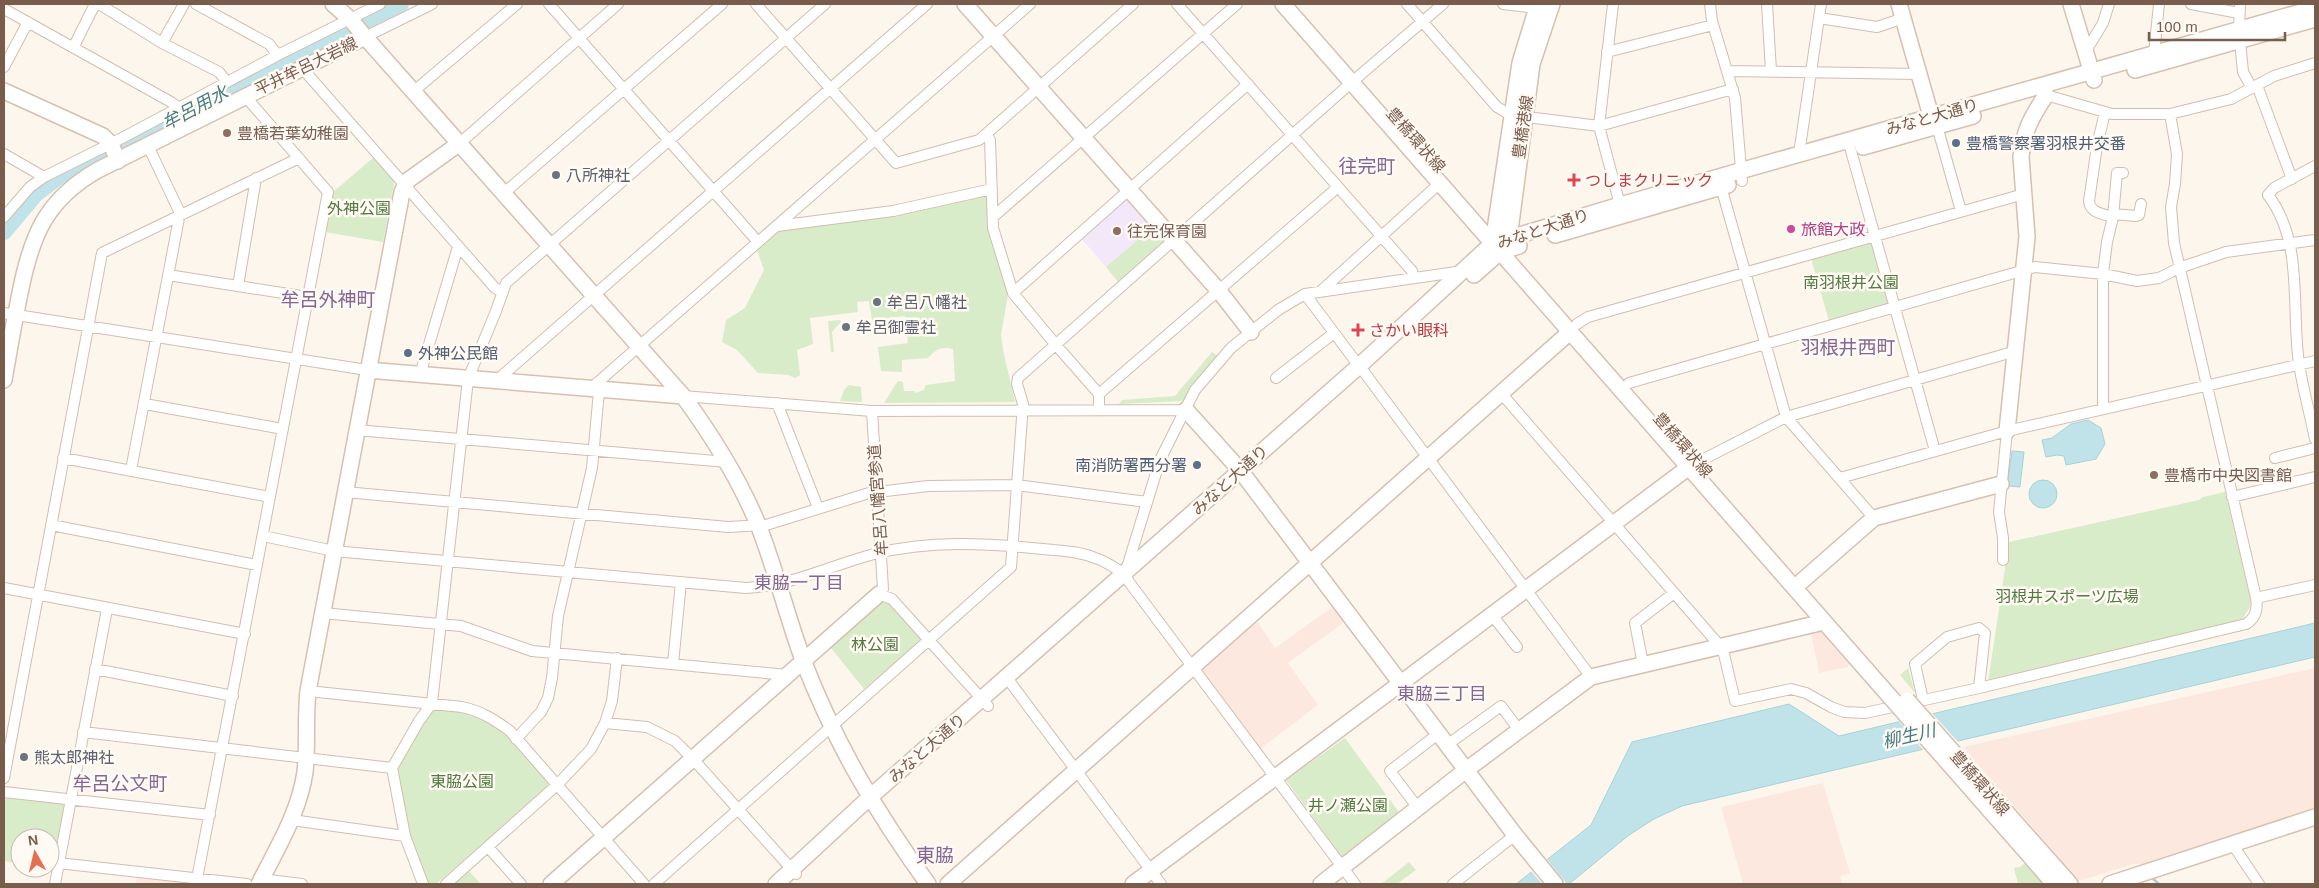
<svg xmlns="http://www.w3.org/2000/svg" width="2319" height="888" viewBox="0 0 2319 888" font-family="Arial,'Noto Sans JP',sans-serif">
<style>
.commercial{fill:#fde8e0}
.education{fill:#f3e8fa}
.green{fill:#d8ecc9}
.water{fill:#bfe3e8;stroke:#a5d3da}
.pier{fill:#fdf6ec}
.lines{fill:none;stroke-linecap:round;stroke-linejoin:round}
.stream{stroke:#a5d3da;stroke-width:2.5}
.river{stroke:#bfe3e8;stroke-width:16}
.street-casing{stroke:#d1beb0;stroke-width:12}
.secondary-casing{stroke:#d6c0b0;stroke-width:18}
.street{stroke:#fff;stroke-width:10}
.secondary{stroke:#fff;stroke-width:15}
.secondary-bridge-casing{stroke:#d6c0b0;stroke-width:18;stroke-linecap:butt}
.secondary-bridge{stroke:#fff;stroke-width:15}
.education-dot{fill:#8d6e63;stroke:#fffaf3;stroke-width:2}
.service-dot{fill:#5c6f8a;stroke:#fffaf3;stroke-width:2}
.worship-dot{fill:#6b7280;stroke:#fffaf3;stroke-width:2}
.health-dot{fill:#e0444e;stroke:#fffaf3;stroke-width:2}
.hotel-dot{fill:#d1479c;stroke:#fffaf3;stroke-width:2}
.labels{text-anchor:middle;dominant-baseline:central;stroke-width:5;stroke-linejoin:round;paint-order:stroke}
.street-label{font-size:16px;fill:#7a5c4d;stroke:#fffaf3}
.education-label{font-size:16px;fill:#785e54;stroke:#fffaf3;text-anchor:start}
.service-label{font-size:16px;fill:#4e5e75;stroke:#fffaf3;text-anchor:start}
.worship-label{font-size:16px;fill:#5b616d;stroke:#fffaf3;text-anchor:start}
.health-label{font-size:16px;fill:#be3a42;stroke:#fffaf3;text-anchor:start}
.park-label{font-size:16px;fill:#537a41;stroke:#fffaf3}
.hotel-label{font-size:16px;fill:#b23c85;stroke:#fffaf3;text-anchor:start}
.water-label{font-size:18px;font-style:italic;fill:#437c86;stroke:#fffaf3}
.neighbourhood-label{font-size:18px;fill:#846695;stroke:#fffaf3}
.quarter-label{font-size:19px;fill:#846695;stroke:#fffaf3}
</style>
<rect width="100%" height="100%" fill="#fdf6ec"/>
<path class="commercial" d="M1335 605 1346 621 1288 663 1318 705 1259 750 1201 669 1255 618 1275 648Z
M1820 631 1849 664 1848 667 1819 673 1811 633Z
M2315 668V808L2143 864H2133L2079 881 1963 747Z
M1823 783 1850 873 1840 876 1842 884H1743L1721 807Z
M137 876 212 884H136Z"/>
<path class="education" d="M1128 195 1155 225 1106 267 1080 237Z"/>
<path class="green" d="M374 157 392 177 394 184 383 242 325 232 332 193Z
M986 195 988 196V227L1008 295 1001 334 1003 350 1015 402 884 403 898 381 903 382 904 391H914L916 393 924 390 926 385 955 381 953 349C941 346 936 349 928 358L902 360V372L881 371 878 347 908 343 905 316 872 320 869 301 857 302 858 312 810 318 813 344 797 350 800 375 795 378 788 375 758 373 737 350 722 342 726 320 745 308 764 270 757 250 776 231Z
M1155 225 1166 240 1119 283 1106 267Z
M1871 241 1891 303 1829 321 1812 262 1813 258Z
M840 320 841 322 832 332 834 352H831L828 321Z
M1212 352 1218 356 1184 401 1119 404 1122 400 1175 396Z
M849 385 861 387 862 402 840 401 844 390Z
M2225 492 2251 600 2250 607 2242 620 1988 682 2009 542 2199 500 2203 497Z
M887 602 922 640 864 689 831 648 879 603Z
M1908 668 1915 693 1900 675Z
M432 709C442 710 454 709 463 711 501 719 524 756 548 782V788L436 884H427L410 842 396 769 423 721Z
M1345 738 1401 815 1347 859 1342 858 1286 780Z
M7 798 63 804 65 807 53 870 43 868H50V838H20V864L4 861V801Z
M1409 862 1416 870 1397 884H1381Z
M2025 863 2045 884H2018L2014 868 2020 867Z
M467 869 481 884H450Z"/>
<path class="water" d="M2088 420 2101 428 2105 444 2096 459 2066 465 2064 456 2057 455 2046 457 2042 440 2052 438 2071 424Z
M2012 451 2024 452 2020 487 2007 486Z
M2029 494a14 14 0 1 1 28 0a14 14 0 1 1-28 0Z
M2315 623V657L1682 806 1654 819 1629 835 1569 884H1516L1591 825 1632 742 1789 704 1839 736Z"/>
<path class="pier" d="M1931 712 1959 743 1924 751 1898 720Z
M1546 858 1567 884H1542L1530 870Z"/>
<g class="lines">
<path class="stream" d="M2151 877 2159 884"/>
<path class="river" d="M4 232 35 195 60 176 203 106 273 65 401 4"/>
<defs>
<path id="street" d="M99 4 162 43 184 4
M196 4 269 44 278 55
M549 4 758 242
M756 4 896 163 979 140 986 134
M1177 4 1412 271 1414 278
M1407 4 1497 107 1511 115 1599 126 1733 89
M1503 4 1536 8
M1613 4 1599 126 1620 205
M1710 4 1712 21 1735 98 1742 181
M1767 4 1771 71
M2191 4 2239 13
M4 9 171 102 179 108
M1819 18 1877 27 1904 18
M2239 30 2240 4
M365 37 432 4
M2240 41 2243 72 2252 88H2258L2292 179
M162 43 219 72 227 82
M74 46 95 4
M2086 51 2103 23 2109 4
M1607 52 1713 25
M2154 54 2159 4
M4 67 28 22
M302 68 495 288 503 292
M1727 71 1920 74
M414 91 517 4
M2046 95 2112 114H2170L2231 99 2274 76 2315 63
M1937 126 1961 211
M1848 140 1935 451
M460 143 618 4
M4 154 44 177
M1799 154 1821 4
M2315 166 2274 188 2268 195C2304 242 2291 308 2299 364 2303 389 2310 414 2315 439
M1720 183 1786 417 1874 518
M503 194 722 4
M2113 214 2136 216 2139 215 2141 204
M4 217 30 187 44 177 122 138 278 55 380 4
M993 217 1237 4
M2113 217 2117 173H2123
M777 226 893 211 992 189
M168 275 308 297
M238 286 256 178
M1322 290 1440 183
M1013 293 1248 84
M1305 294 1359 366
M4 313 367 370
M1577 324 1588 317 2024 194
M1364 372 1591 677
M420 375 457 250 460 248
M1276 378 1334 333
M496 381 927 4
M1629 383 2035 267 2103 274 2137 281 2159 278 2179 268 2226 252 2315 240
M589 390 1030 4
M1501 393 1720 646 1724 654 1735 701 1791 689 1806 693 1831 707 1844 712 1865 713 1979 688 2246 624C2256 618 2258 609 2256 598L2174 243 2171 207 2175 184 2177 154 2170 114
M1099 394 1338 187
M683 396 872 411 1186 410
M777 403 818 508
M145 404 283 429
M2103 408V274L2107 242 2113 217C2103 214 2090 213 2089 201L2097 146 2105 112
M1099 410V394L1056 345 1013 293 993 228 990 140 986 134 1133 4
M872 411 883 589 879 594 892 599 988 706
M356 430 727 462
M63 458 270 497
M2275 458 2315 448
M1698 462 1786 417 2009 353 2015 354
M131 470 180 213 148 146
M1840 478 2007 431 2315 361
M345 492 728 527 766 525 869 493 928 486 1016 485 1147 502
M2232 497 2315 477
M51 525 257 565
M263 536 334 551 746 588C794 585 829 566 874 554 928 540 988 543 1043 549 1061 551 1079 551 1095 558 1106 561 1116 569 1125 574L1160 460 1195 390 1231 348 1278 310 1305 294 1463 271
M2003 560V538L1999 512 2007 431
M1125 574 1129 582 1355 884
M4 588 245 634
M2256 598 2315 585
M322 613 461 626 532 651 787 675
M1492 615 1517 647
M673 664 681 582
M1643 664 1635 623 1674 593
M95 669 233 696
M1007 678 1161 884
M308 691 462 707C481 711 495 720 510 731L644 884
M1923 700 1915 664 1947 637 1979 628 1985 633 1979 688
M605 723 647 727 675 741 693 759 796 874
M83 732 392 768
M516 739 541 712 548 698 552 678 558 616 592 468 599 391
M1447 745 1501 706 1519 730
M4 778 102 253 299 158
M4 792 210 815
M1418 808 1390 771 1438 734
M292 820 405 836
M2233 845 2259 884
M488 847 521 884
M58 863 247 884
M197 879 328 192 245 96
M261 879 302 884
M55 884 107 609
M423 884 405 836 392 768 419 721 432 703 468 379 496 311 506 283 825 4
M446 884 557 785 591 749 605 723 612 701 617 658
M654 884 1011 567 1023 404 1017 384 1018 378 1352 82 1443 4
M1453 884 1515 835"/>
<path id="secondary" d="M965 4 1219 291 1251 332
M1283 4 1827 625
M1899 4 1931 116 1936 125
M2071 4 2094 80
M365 37 683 396C713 437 740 480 759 527 776 571 787 616 803 660 835 743 876 812 928 884
M2135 70 2315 19
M4 91 103 136 111 144 118 161
M1863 147 1973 116
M1555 235 1728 185
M1493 243 1520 63 1538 4
M1502 246 1511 223 1532 64 1552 4
M1474 275 1500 252 1519 246
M367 370 683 396
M4 380C9 351 14 322 20 293 31 237 45 200 98 170L365 37 352 21 333 4
M1186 410 1240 470 1515 835 1555 884
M2007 431 2027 237 2021 157C2023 132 2032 116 2046 95
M1802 581 1874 518 2001 484
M2038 848 2070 884
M2030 856 2054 884
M259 884C277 848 299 813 305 772 308 745 305 718 308 691L402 192 407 181 460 143
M551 884 879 594
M776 884 869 798 1359 366 1493 243 1620 205 2315 8
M948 884 1570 332
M1133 884 1689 467
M1321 884 1466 770 1591 677 1824 622
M2110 884 2315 817"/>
</defs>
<use href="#street" class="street-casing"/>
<use href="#secondary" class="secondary-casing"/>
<use href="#street" class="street"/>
<use href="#secondary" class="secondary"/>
<defs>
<path id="secondary-bridge" d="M1827 625 2030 856
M1907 700 2038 848"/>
</defs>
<use href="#secondary-bridge" class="secondary-bridge-casing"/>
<use href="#secondary-bridge" class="secondary-bridge"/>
</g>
<g class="education-dot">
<circle cx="227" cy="133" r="5"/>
<circle cx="1117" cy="231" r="5"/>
<circle cx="2154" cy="475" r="5"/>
</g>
<g class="service-dot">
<circle cx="1956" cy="143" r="5"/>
<circle cx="408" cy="353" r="5"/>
<circle cx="1197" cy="465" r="5"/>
</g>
<g class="worship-dot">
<circle cx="556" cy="175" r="5"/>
<circle cx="877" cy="302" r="5"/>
<circle cx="846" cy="327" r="5"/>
<circle cx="24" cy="757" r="5"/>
</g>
<g class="health-dot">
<path d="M1571.5 172.5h5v5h5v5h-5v5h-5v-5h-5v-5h5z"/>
<path d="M1355.5 322.5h5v5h5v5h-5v5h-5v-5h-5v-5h5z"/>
</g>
<circle class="hotel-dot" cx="1791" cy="229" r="5"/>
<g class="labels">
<g class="street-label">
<text transform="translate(306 66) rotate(-26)">平井牟呂大岩線</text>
<text transform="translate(1932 117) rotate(-16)">みなと大通り</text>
<text transform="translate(1523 127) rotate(-82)">豊橋港線</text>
<text transform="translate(1416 140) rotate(49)">豊橋環状線</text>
<text transform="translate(1543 229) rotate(-18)">みなと大通り</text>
<text transform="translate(1683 445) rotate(49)">豊橋環状線</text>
<text transform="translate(1230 480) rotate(-42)">みなと大通り</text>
<text transform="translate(878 500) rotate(-94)">牟呂八幡宮参道</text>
<text transform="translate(927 748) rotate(-41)">みなと大通り</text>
<text transform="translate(1980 783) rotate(49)">豊橋環状線</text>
</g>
<g class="education-label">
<text x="237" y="133">豊橋若葉幼稚園</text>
<text x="1127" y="231">往完保育園</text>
<text x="2164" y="475">豊橋市中央図書館</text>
</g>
<g class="service-label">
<text x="1966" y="143">豊橋警察署羽根井交番</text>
<text x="418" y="353">外神公民館</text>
<text x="1187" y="465" text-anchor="end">南消防署西分署</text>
</g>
<g class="worship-label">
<text x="566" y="175">八所神社</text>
<text x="887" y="302">牟呂八幡社</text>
<text x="856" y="327">牟呂御霊社</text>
<text x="34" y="757">熊太郎神社</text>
</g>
<g class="health-label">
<text x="1585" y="180">つしまクリニック</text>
<text x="1369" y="330">さかい眼科</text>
</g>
<g class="park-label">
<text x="359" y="208">外神公園</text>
<text x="1851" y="282">南羽根井公園</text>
<text x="2067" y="596">羽根井スポーツ広場</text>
<text x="875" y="644">林公園</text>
<text x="462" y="781">東脇公園</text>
<text x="1348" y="805">井ノ瀬公園</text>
</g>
<g class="hotel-label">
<text x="1801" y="229">旅館大政</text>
</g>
<g class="water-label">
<text transform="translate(195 108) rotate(-28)">牟呂用水</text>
<text transform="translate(1909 736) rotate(-13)">柳生川</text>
</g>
<g class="neighbourhood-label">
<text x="799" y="583">東脇一丁目</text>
<text x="1442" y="694">東脇三丁目</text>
</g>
<g class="quarter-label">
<text x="1367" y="166">往完町</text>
<text x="328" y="299">牟呂外神町</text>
<text x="1848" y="347">羽根井西町</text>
<text x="120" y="783">牟呂公文町</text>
<text x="935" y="855">東脇</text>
</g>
</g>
<rect width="2319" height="888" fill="none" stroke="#7a5c4d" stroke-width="10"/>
<g transform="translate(35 853) rotate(352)"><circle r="24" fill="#fffaf3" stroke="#cabbb1"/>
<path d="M0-4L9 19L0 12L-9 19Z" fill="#e76f51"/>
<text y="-8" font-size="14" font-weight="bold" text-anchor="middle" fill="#7a5c4d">N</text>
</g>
<path d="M2149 32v8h136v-8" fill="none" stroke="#7a5c4d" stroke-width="2.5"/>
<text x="2156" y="32" font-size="15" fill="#7a5c4d" stroke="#fffaf3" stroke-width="4" paint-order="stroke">100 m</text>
</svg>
